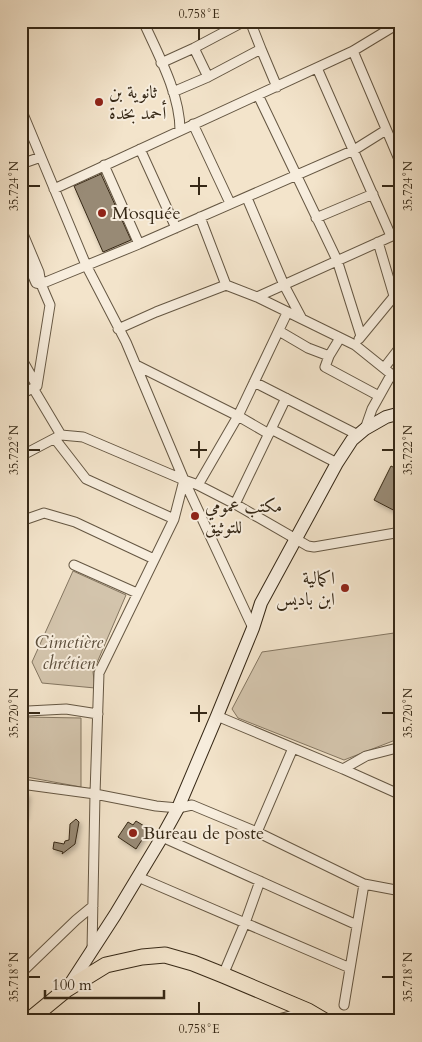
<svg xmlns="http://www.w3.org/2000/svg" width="422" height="1042" viewBox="0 0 422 1042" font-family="Cardo,Amiri,serif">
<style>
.green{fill:#d3c4ac;stroke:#847661}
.building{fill:#988a74;stroke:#362816;filter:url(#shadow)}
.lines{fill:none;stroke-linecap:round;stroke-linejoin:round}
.minor-casing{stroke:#655743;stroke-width:11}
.secondary-casing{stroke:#362816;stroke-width:14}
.primary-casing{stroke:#362816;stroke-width:17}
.minor{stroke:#f7eddd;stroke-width:9}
.secondary{stroke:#f7eddd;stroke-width:12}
.primary{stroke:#f3e4cb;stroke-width:15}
.ticks{fill:none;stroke:#362816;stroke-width:2}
.poi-dot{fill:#8f2418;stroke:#f7eddd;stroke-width:2}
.labels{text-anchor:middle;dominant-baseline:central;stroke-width:4;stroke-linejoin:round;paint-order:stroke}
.poi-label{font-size:18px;fill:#362816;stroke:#f7eddd;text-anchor:start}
.park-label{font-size:18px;font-style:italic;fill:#5d4f3c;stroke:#f7eddd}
.neatline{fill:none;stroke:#362816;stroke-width:2}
.ticks-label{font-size:12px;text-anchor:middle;fill:#362816}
</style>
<defs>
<filter id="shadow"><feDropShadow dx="2" dy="3" stdDeviation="2.5" flood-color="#0004"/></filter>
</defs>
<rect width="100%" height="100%" fill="#f3e4cb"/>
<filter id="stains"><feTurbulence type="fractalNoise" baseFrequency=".004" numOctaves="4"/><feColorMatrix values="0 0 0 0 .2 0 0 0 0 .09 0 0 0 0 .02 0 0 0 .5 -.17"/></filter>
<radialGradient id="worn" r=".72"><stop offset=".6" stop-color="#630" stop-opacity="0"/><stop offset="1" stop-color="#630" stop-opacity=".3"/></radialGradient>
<path class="green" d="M73 571 126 595 93 672 95 688 42 683 32 662Z
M401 632V726L399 727 398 739 344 760 238 718 232 709 262 652Z
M26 717 81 718V787L21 776V751Z"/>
<path class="building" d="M101 174 131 240 103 252 74 186Z
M391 466 401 471V514L374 500Z
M21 793 28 794 25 817H21Z
M76 819 79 822 75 844 62 854 63 852 53 849 54 842 64 844 65 841 69 840 70 824Z
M136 821 149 829 136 849 118 837 128 822 133 825Z"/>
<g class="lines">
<defs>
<path id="minor" d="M143 21C158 54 180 94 180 130
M194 48 208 77
M261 49 277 87
M353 51 401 164
M161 63 194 48 245 21
M317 68 391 236
M173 92 208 77 261 49 250 21
M258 95 337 260 361 336
M21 109 86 265 126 342 184 480 253 628
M193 124 230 203
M140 149 176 228
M21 164 41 157
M104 165 139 244
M54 189 353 51 401 22
M247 198 284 285 302 319
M200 217 226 285 257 297 355 345 401 382
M316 218 373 194
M21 229 39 272 41 284
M378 242 394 296
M21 248 36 283 41 284
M257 297 401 232
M118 329 156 312 226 285
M279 331 308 348 329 356
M340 338 329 356 325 367 379 396
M359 339 401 288
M21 358 37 386
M136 365 238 416 269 434
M384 368 401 346
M254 382 358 435
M33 388 61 435
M21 394 37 386 50 305 41 284 139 244 354 150 386 130
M271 429 337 463
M365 429 372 409 391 375
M55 439 86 479 174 519
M21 456 61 435 83 437 184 480 174 519 99 673 95 794 156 806 178 808 192 805 257 832 364 884 401 891
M184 480 198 485 235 504 308 546 314 547 401 532
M198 485 238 416 287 313
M235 504 286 398
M21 521 44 513 75 522 154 559
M74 565 137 593
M21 709 28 711 66 709 98 714
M217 716 343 769
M401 747 366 756 343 769 401 795
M21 784 95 794 92 950
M257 832 293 748
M162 837 357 925
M138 877 350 968
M21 973 76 920 93 906
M223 975 245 923 260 881
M344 1005 364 884
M270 1021 306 1012"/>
<path id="secondary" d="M67 989 115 915 162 837 178 808 217 716 253 628 261 603 337 463 352 440 365 429 386 417 401 413"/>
<path id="primary" d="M28 1021 67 989 106 965 142 957 165 955 193 963 223 975 308 1011 325 1021"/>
</defs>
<use href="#minor" class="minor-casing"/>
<use href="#secondary" class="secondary-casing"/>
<use href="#primary" class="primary-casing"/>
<use href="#minor" class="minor"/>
<use href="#secondary" class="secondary"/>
<use href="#primary" class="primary"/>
</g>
<path class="ticks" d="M199 28V40M199 177V195M28 186H40M190 186H207M382 186H394M199 441V458M28 450H40M190 450H207M382 450H394M199 705V722M28 713H40M190 713H207M382 713H394M28 977H40M382 977H394M199 1002V1014"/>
<g class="poi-dot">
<circle cx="99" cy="102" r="5"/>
<circle cx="102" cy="213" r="5"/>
<circle cx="195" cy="516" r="5"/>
<circle cx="345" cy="588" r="5"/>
<circle cx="133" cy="833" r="5"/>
</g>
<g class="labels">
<g class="poi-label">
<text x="109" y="92">ثانوية بن<tspan x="109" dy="21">أحمد بخدة</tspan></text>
<text x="112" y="213">Mosquée</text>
<text x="205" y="506">مكتب عمومي<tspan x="205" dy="21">للتوثيق</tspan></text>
<text x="335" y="578" text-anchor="end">اكمالية<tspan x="335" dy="21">ابن باديس</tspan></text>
<text x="143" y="833">Bureau de poste</text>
</g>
<g class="park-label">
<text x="69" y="642">Cimetière<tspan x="69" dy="21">chrétien</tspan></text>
</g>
</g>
<rect width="422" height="1042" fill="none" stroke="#f3e4cb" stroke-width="55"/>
<path d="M45 990v8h119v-8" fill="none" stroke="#362816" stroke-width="2.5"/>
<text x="52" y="990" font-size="15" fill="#362816" stroke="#f7eddd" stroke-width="4" paint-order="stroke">100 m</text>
<rect x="28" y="28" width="366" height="986" class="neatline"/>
<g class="ticks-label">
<text x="199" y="18">0.758°E</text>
<text transform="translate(14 186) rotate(-90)" y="4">35.724°N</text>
<text transform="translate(408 186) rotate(-90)" y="4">35.724°N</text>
<text transform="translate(14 450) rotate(-90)" y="4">35.722°N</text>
<text transform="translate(408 450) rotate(-90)" y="4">35.722°N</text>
<text transform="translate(14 713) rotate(-90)" y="4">35.720°N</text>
<text transform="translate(408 713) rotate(-90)" y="4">35.720°N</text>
<text transform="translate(14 977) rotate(-90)" y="4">35.718°N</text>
<text transform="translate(408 977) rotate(-90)" y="4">35.718°N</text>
<text x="199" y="1033">0.758°E</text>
</g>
<rect width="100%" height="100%" filter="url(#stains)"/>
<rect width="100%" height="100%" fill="url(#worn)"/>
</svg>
